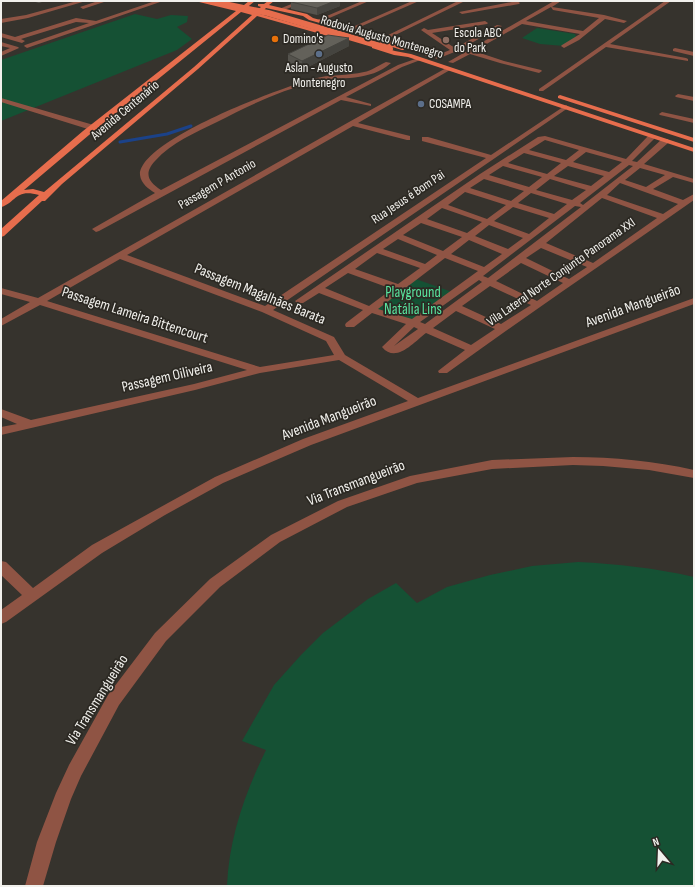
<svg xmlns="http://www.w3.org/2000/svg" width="695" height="887" viewBox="0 0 695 887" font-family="'Sofia Sans Condensed',sans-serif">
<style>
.green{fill:#155134}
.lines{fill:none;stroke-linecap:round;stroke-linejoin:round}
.stream{stroke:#1b4289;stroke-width:3}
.minor{fill:#8f5444;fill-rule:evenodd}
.major{fill:#e76d4d;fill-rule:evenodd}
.major-bridge{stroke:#e76d4d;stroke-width:6}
.wall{fill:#55534d}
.shaded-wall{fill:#45443f}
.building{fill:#63615a;stroke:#45443f}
.food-dot{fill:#e8710a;stroke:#2c2923;stroke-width:1.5}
.education-dot{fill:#8d6e63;stroke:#2c2923;stroke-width:1.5}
.service-dot{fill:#5c6f8a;stroke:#2c2923;stroke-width:1.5}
.labels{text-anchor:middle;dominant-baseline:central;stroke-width:3.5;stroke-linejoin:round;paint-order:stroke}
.far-poi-label{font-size:13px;fill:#f1f0ec;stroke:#2c2923;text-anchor:start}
.far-street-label{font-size:13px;fill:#f1f0ec;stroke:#2c2923}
.park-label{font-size:15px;fill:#59e49f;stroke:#2c2923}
.street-label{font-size:15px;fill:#f1f0ec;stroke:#2c2923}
</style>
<rect width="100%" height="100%" fill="#36332d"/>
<path class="green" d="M135 14 157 19 171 15 188 16 187 22 177 27 192 39 177 50 1 121V60Z
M537 28 575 34 577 39 564 46 540 44 522 38Z
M413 278 455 293 413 323 371 309Z
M578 562C618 564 655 568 694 577V886H227C229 838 245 793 266 750L242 741 274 685 301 655 323 633 368 599 396 583 417 603 447 587 490 575 532 566Z"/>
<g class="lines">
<path class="stream" d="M120 142 167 134 191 126"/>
<path class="minor" d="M77 1H86L28 18 1 23V19L26 15Z
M98 1H107L83 9 80 7Z
M155 1H163L27 48 24 46 25 45 89 23 76 22 21 39 25 41 22 43 1 37V33L15 37 76 18 96 21Z
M299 1H307L284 10 279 9Z
M362 1H369L320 22 315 21Z
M412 1H419L353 30 348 29Z
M458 1H465L385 40 380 39Z
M517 1 520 3 519 4 462 14 459 12Z
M554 1H561L552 7 604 15 627 21 624 23 605 19 579 40 564 48 561 46 562 45 580 34 522 24 474 51 504 61 541 70 542 71 539 73 500 63 470 54 453 63 448 62ZM551 7 553 10 599 18 583 31 526 21Z
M665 1H671L610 44 686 58 688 59V61L606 47 543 91H539V89Z
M485 21 488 23 487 24 432 33 455 48 497 25 502 26 457 51 437 59 435 58V56L450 50 421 30 424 28 428 30Z
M1 42 18 47 19 48 1 56V52L10 48 1 46Z
M675 48 694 52V56L673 51V49Z
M418 58 423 59 402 67 346 97 371 104V106L341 100 99 231 96 232 92 229 155 193C149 189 141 184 140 175 139 140 283 87 313 79 329 74 348 76 364 72 371 71 379 65 386 62L391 63C370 82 341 76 315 82 281 90 248 106 217 122 195 133 172 142 155 161 143 174 149 182 161 190L398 65Z
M448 67 450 68V70L358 123 410 136V140H407L353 126 127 255 265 306 486 158 422 141V137H428L491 155 566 105 569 107 568 108 273 310 334 337 345 355 418 398 694 298V304L311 445 223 483 165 515 102 553 6 622 1 624V610L22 595 1 575V561L6 562 33 588 92 545 215 477 303 439 408 401 339 360 260 373 195 390 1 435V427L17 424 1 417V409L31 420 194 384 247 370 40 305 1 326V319L30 302 1 294V288L38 298 349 122ZM120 259 262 312 326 341 334 355 260 367 47 301Z
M678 94 694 97V101L676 97 675 96Z
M1 98 97 126 98 128 94 130H91L1 102Z
M662 112 694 119V123L660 115 659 114Z
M649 135H652L656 137 632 161 637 162 662 139H668V143L644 164 694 179V183L673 177 653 189 683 200 694 194V200C612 258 528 314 447 373H439L438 371 465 350 426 333C414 342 396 364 382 347L406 324 372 313 354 327H346L345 325 346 323 363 310 319 293 303 303H297L295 301 480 174 538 137 545 136 626 159ZM545 140 579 150 566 160 529 150ZM586 152 622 162 609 172 573 162ZM524 153 561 163 547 174 508 163ZM629 165 633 166 583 205 580 203ZM503 166 542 177 529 187 489 175ZM568 166 604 176 591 186 554 176ZM640 168 665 175 646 187 625 180ZM484 179 524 191 511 201 470 188ZM550 179 586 190 572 200 536 190ZM620 183 678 204 663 214 607 195ZM465 192 506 205 487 219 448 205ZM531 193 567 204 554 214 518 203ZM602 198 657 218 593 263 546 243ZM575 206 581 207 488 278 483 276ZM513 207 549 218 529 234 494 221ZM442 208 482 222 467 233 427 219ZM421 223 462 237 443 251 403 235ZM489 225 523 238 508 249 475 236ZM398 239 437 255 425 264 383 249ZM469 240 502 254 484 267 451 254ZM541 248 587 267 569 279 526 258ZM377 253 420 268 398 284 355 269ZM445 258 478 271 412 319 378 309ZM521 263 563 283 537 301 496 281ZM348 273 392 289 369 306 325 288ZM479 280 482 282 425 324 420 322ZM490 286 531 305 501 324 462 306ZM456 311 495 329 471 345 433 328ZM414 327 418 329 394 346Z
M573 457C614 457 654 461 694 470V478L649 470 603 466 573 465 492 469 417 483 347 507 280 542 220 587 166 641 119 705 81 776 71 799 56 842 43 886H25L37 842 56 793 69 765 108 695 155 633 210 579 271 535 338 501 410 476 492 460Z"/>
<path class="major" d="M195 1H205L239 9 249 1H255L244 10 255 12 261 7 258 6V4H264L268 1H274L269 5 307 14 313 18 424 49 431 55 426 56 420 51 309 20 303 16 266 8 260 14 338 36 335 38 257 16 198 69 62 184 45 201H42L4 236 1 237V229L39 195C15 188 16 203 1 207V201L83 131 236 11ZM241 12 252 15 194 67 44 192 33 189 24 190 89 135Z
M374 45 395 51 411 54 694 148V152L408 57 394 55 372 48V46Z
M560 95 694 138V142L558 98V96Z"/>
<path class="major-bridge" d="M210 1 268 13 390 49
M383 41 402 47"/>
</g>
<path class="wall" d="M32 1H45L39 3Z
M293 1H340V6L317 15 291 9V2Z
M349 38V46L302 70 288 63V54Z"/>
<path class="shaded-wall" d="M335 1H340V6L317 15V8Z
M349 38V46L302 70V61Z"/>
<path class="building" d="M293 1H335L317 8 291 2Z
M328 35 349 38 302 61 288 54Z"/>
<circle class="food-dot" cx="275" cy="39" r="4"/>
<circle class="education-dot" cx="446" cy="40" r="4"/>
<g class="service-dot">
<circle cx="319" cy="54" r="4"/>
<circle cx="421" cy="104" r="4"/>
</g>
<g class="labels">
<g class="far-poi-label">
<text x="454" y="33">Escola ABC<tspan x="454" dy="15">do Park</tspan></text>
<text x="283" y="39">Domino's</text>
<text x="319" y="68" text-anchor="middle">Aslan - Augusto<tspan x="319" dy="15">Montenegro</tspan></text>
<text x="429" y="104">COSAMPA</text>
</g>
<g class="far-street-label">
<text transform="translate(382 37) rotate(16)">Rodovia Augusto Montenegro</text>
<text transform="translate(125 110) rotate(-40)">Avenida Centenário</text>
<text transform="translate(217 184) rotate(-30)">Passagem P Antonio</text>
<text transform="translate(408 197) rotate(-34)">Rua Jesus é Bom Pai</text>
<text transform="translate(561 272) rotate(-35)">Vila Lateral Norte Conjunto Panorama XXI</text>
</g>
<g class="park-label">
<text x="413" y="292">Playground<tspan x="413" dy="17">Natália Lins</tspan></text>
</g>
<g class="street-label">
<text transform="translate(260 294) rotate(22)">Passagem Magalhães Barata</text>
<text transform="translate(633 306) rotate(-20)">Avenida Mangueirão</text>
<text transform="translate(135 315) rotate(18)">Passagem Lameira Bittencourt</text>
<text transform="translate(167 377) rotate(-13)">Passagem Oiliveira</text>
<text transform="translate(329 418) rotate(-21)">Avenida Mangueirão</text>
<text transform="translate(356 483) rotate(-21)">Via Transmangueirão</text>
<text transform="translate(97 700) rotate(-58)">Via Transmangueirão</text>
</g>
</g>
<rect width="695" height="887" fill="none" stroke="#f1f0ec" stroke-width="4"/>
<g transform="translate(659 851) rotate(341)" stroke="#2c2923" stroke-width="3" paint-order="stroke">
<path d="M0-3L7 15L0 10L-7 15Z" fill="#f1f0ec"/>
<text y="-6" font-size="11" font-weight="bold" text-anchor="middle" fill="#f1f0ec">N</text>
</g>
</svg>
